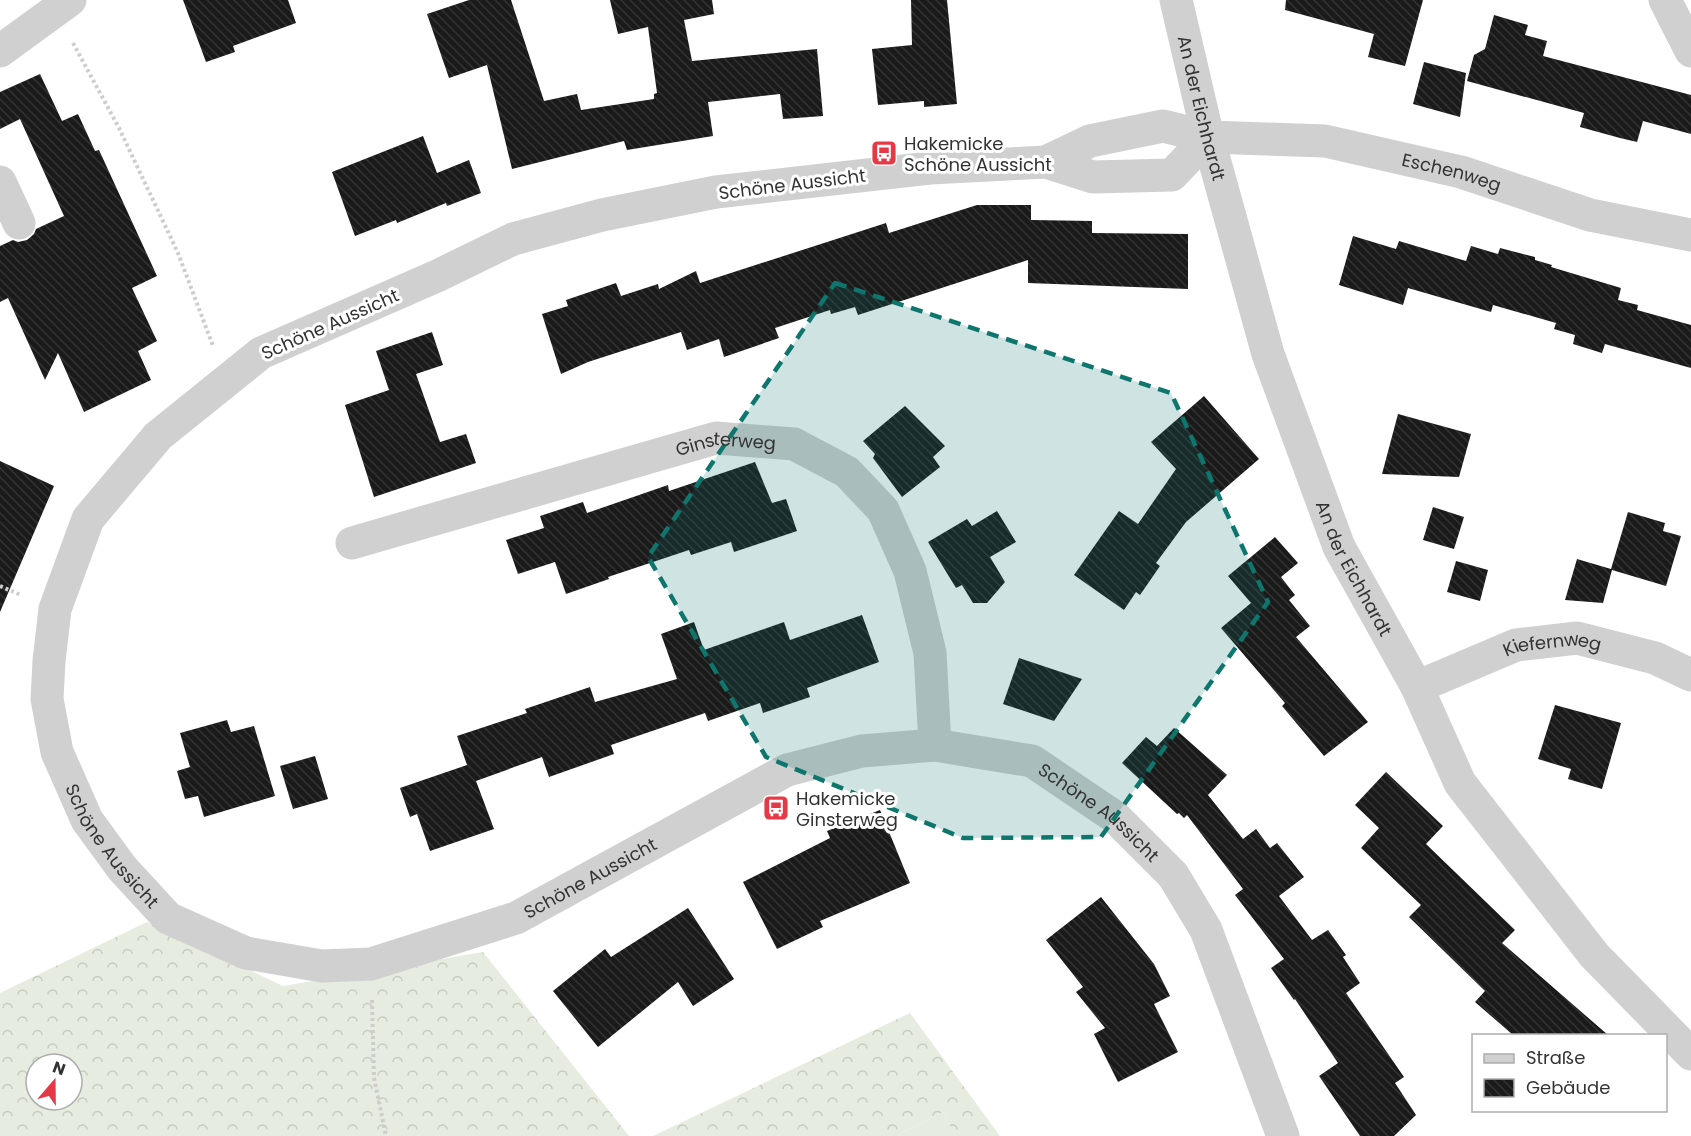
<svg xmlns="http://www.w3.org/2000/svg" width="1691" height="1136" viewBox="0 0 1691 1136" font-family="Poppins,sans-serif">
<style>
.green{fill:#e6ecdf}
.forest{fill:url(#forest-crowns);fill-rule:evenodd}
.building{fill:url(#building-back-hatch)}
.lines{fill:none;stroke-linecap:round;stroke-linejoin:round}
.path{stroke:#cdcdcd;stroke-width:4;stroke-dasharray:3 3;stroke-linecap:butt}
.minor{stroke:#d0d0d0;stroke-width:33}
.marked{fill:#0f766e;fill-opacity:0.2;stroke:#0f766e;stroke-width:4.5;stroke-dasharray:12 8;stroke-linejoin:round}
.labels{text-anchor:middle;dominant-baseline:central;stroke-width:6;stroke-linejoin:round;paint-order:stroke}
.street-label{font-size:18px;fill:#333;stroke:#fff}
.poi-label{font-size:18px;fill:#333;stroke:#fff;text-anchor:start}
</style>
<defs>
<pattern id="forest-crowns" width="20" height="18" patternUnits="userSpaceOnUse" patternTransform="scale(1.5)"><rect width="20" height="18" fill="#e6ecdf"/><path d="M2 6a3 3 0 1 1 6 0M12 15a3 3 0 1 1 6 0" fill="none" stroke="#c6cbc0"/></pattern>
<pattern id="building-back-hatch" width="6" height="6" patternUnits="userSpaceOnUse" patternTransform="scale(1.5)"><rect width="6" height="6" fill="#1a1a1a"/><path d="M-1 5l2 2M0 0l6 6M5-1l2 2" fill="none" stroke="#333"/></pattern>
</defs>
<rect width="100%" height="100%" fill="#fff"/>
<path class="green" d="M943 1112 955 1136H896Z"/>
<path class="forest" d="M147 922 283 986 483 952 629 1136H0V993ZM36 1064H72V1100H36Z
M910 1013 1000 1136H955L943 1112 896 1136H653Z"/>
<path class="building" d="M183 0H288L296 23 233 46 235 52 206 62Z
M469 0H511L544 101 577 94 581 110 654 99V94L657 93 648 27 618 34 610 0H712L714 14 684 20 692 61 817 49 823 116 783 119 780 94 708 102 713 136 627 150 624 141 512 169 487 65 449 78 427 14Z
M911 0H947L957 104 924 107V101L878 105 872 49 912 45Z
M1286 0H1423L1405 66 1368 57 1374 34 1285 10Z
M1494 15 1528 25 1525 35 1547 41 1543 56 1691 95V134L1643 121 1637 142 1620 138 1580 127 1584 113 1467 81 1474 55 1485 49Z
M1424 62 1466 73 1460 117 1413 104Z
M40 74 62 121 78 114 95 151 99 150 157 276 132 288 157 341 138 351 151 380 84 412 58 353 45 380 8 298 0 302V246L13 240 18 242 27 240 34 234 36 229 64 216 20 119 0 129V92Z
M423 136 437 173 469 160 481 193 447 206 446 203 397 223 396 220 355 236 332 172Z
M977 205H1031V220L1092 221V233L1188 234V289L1028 283V260L858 315 855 307 831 314 830 310 775 328 779 338 724 357 719 339 687 350 681 332 588 362 561 374 542 314 568 306 566 300 616 283 621 296 658 284 659 289 696 271 700 283 886 223 889 233Z
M1353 236 1396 249 1399 241 1466 261 1471 246 1498 254 1500 248 1535 257V260L1552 265 1551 267 1621 288 1618 300 1638 305 1637 310 1691 325V368L1605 344 1602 353 1573 344 1575 335 1554 329 1556 323 1493 305 1491 312 1408 288 1403 305 1339 285Z
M432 332 443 365 416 374 440 442 466 434 476 463 374 497 345 405 389 390 376 351Z
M1204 396 1259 459 1186 522 1156 563 1160 566 1149 582 1140 595 1136 592 1124 610 1074 575 1119 511 1138 524 1176 469 1151 442Z
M905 406 945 446 933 457 940 467 902 497 873 458 875 454 863 441Z
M1398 414 1471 434 1459 477 1382 474Z
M0 461 54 486 0 612Z
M755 462 772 503 786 499 797 531 734 552 731 542 691 555 689 550 608 577 609 579 566 594 555 562 518 574 506 540 544 528 540 516 583 502 587 513 668 485 669 491Z
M1433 507 1464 517 1454 549 1423 540Z
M997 511 1016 542 990 557 1005 582 987 603H973L962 585 956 588 928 542 967 519 972 526Z
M1628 512 1665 523 1663 531 1681 536 1666 586 1612 570 1603 603 1565 600 1577 559 1611 569Z
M1275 537 1298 563 1281 577 1295 595 1289 600 1310 626 1296 637 1368 722 1324 756 1282 706 1285 703 1221 628 1251 603 1228 576Z
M1456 561 1488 570 1480 601 1447 592Z
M862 615 879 662 807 688 810 697 763 713 760 703 708 721 705 713 611 745 614 754 549 777 542 757 476 781 494 829 430 851 417 814 410 817 400 788 467 765 457 736 527 713 525 709 590 687 595 702 677 679 661 634 694 622 704 650 784 622 790 640Z
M1019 658 1082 679 1054 721 1003 704Z
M1555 705 1621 723 1602 789 1568 779 1571 769 1538 759Z
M227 720 231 732 254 726 275 796 204 817 198 796 185 799 177 771 190 767 180 733Z
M1174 728 1227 775 1208 795 1243 839 1256 829 1270 848 1277 843 1304 877 1279 896 1312 940 1328 930 1346 955 1343 957 1360 983 1346 993 1404 1077 1395 1083 1416 1115 1394 1136H1360L1319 1076 1338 1063 1295 999 1294 1000 1271 968 1284 959 1235 895 1243 889 1187 815 1184 818 1179 813 1177 814 1122 763 1146 737 1157 746Z
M315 756 328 799 293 809 280 766Z
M1386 772 1443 826 1426 844 1515 930 1502 943 1608 1035H1513L1475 1002 1485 991 1409 917 1421 905 1361 848 1379 828 1355 805Z
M880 810 910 883 820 921 823 927 777 949 743 882 830 838 827 831Z
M1101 897 1154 964 1170 996 1154 1004 1178 1052 1118 1082 1094 1034 1105 1028 1076 992 1083 987 1046 940Z
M688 908 734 979 693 1006 678 982 598 1047 553 991 605 949 611 957Z"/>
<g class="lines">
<path class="path" d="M73 43 119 128 178 253 213 346
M0 586 21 595
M372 1000 374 1078 386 1136"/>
<g class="minor">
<path id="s1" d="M1176 0 1208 137 1268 354 1339 547 1417 687 1460 783 1594 955 1691 1054"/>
<path d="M1665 0 1691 51"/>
<path d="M0 51 70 0"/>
<path id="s2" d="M1208 137 1172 175 1093 177 1046 162 930 168 716 192 602 215 513 239 437 276 261 353 158 436 88 519 55 609 49 661 47 699 57 752 87 820 122 868 168 918 246 953 322 966 371 964 516 918 787 770 862 751 935 745 1032 761 1115 817 1173 875 1206 930 1283 1136"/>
<path id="s3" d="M1046 162 1090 141 1163 126 1208 137 1325 141 1461 172 1590 215 1691 235"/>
<path d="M0 182 19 223"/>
<path id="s4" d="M352 543 716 438 794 444 847 472 883 510 910 571 930 653 935 745"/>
<path id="s5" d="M1417 687 1516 645 1577 638 1655 658 1691 675"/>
</g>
</g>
<path class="marked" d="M835 283 1171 393 1268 602 1101 837 963 838 766 757 648 557Z"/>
<defs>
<symbol id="bus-square" viewBox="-11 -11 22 22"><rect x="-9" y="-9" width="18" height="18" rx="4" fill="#e63946" stroke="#fff"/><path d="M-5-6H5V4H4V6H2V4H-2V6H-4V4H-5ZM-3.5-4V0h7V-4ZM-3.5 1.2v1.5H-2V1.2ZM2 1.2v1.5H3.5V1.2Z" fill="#fff"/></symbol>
</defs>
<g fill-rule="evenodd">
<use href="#bus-square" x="869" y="138" width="30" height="30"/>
<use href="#bus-square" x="761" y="793" width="30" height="30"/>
</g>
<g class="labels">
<g class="street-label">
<text stroke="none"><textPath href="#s1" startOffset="111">An der Eichhardt</textPath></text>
<text stroke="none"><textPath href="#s3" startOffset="417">Eschenweg</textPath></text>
<text transform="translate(792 184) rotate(-7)">Schöne Aussicht</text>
<text transform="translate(330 324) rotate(-24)">Schöne Aussicht</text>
<text stroke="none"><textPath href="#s4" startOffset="388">Ginsterweg</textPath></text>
<text stroke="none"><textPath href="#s1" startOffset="597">An der Eichhardt</textPath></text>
<text stroke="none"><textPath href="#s5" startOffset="144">Kiefernweg</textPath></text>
<text stroke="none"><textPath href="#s2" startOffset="2686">Schöne Aussicht</textPath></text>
<text stroke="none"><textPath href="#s2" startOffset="1588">Schöne Aussicht</textPath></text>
<text stroke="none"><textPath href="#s2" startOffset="2128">Schöne Aussicht</textPath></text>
</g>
<g class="poi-label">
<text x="904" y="143">Hakemicke<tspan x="904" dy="21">Schöne Aussicht</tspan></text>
<text x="796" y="798">Hakemicke<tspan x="796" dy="21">Ginsterweg</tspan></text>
</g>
</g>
<rect x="1472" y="1034" width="195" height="78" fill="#ffffff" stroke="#adadad" stroke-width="1.5"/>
<rect x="1484" y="1054" width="30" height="9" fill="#d0d0d0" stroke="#adadad" stroke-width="1.5"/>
<text x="1526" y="1064" font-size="18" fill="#333333">Straße</text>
<rect x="1484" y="1079" width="30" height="18" fill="url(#building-back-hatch)" stroke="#adadad" stroke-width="1.5"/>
<text x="1526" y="1094" font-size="18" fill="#333333">Gebäude</text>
<g transform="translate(54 1082) rotate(20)"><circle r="28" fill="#ffffff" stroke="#adadad" stroke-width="1.5"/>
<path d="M0-4.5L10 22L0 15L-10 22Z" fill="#e63946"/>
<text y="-9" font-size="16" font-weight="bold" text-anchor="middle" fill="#333333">N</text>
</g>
</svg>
